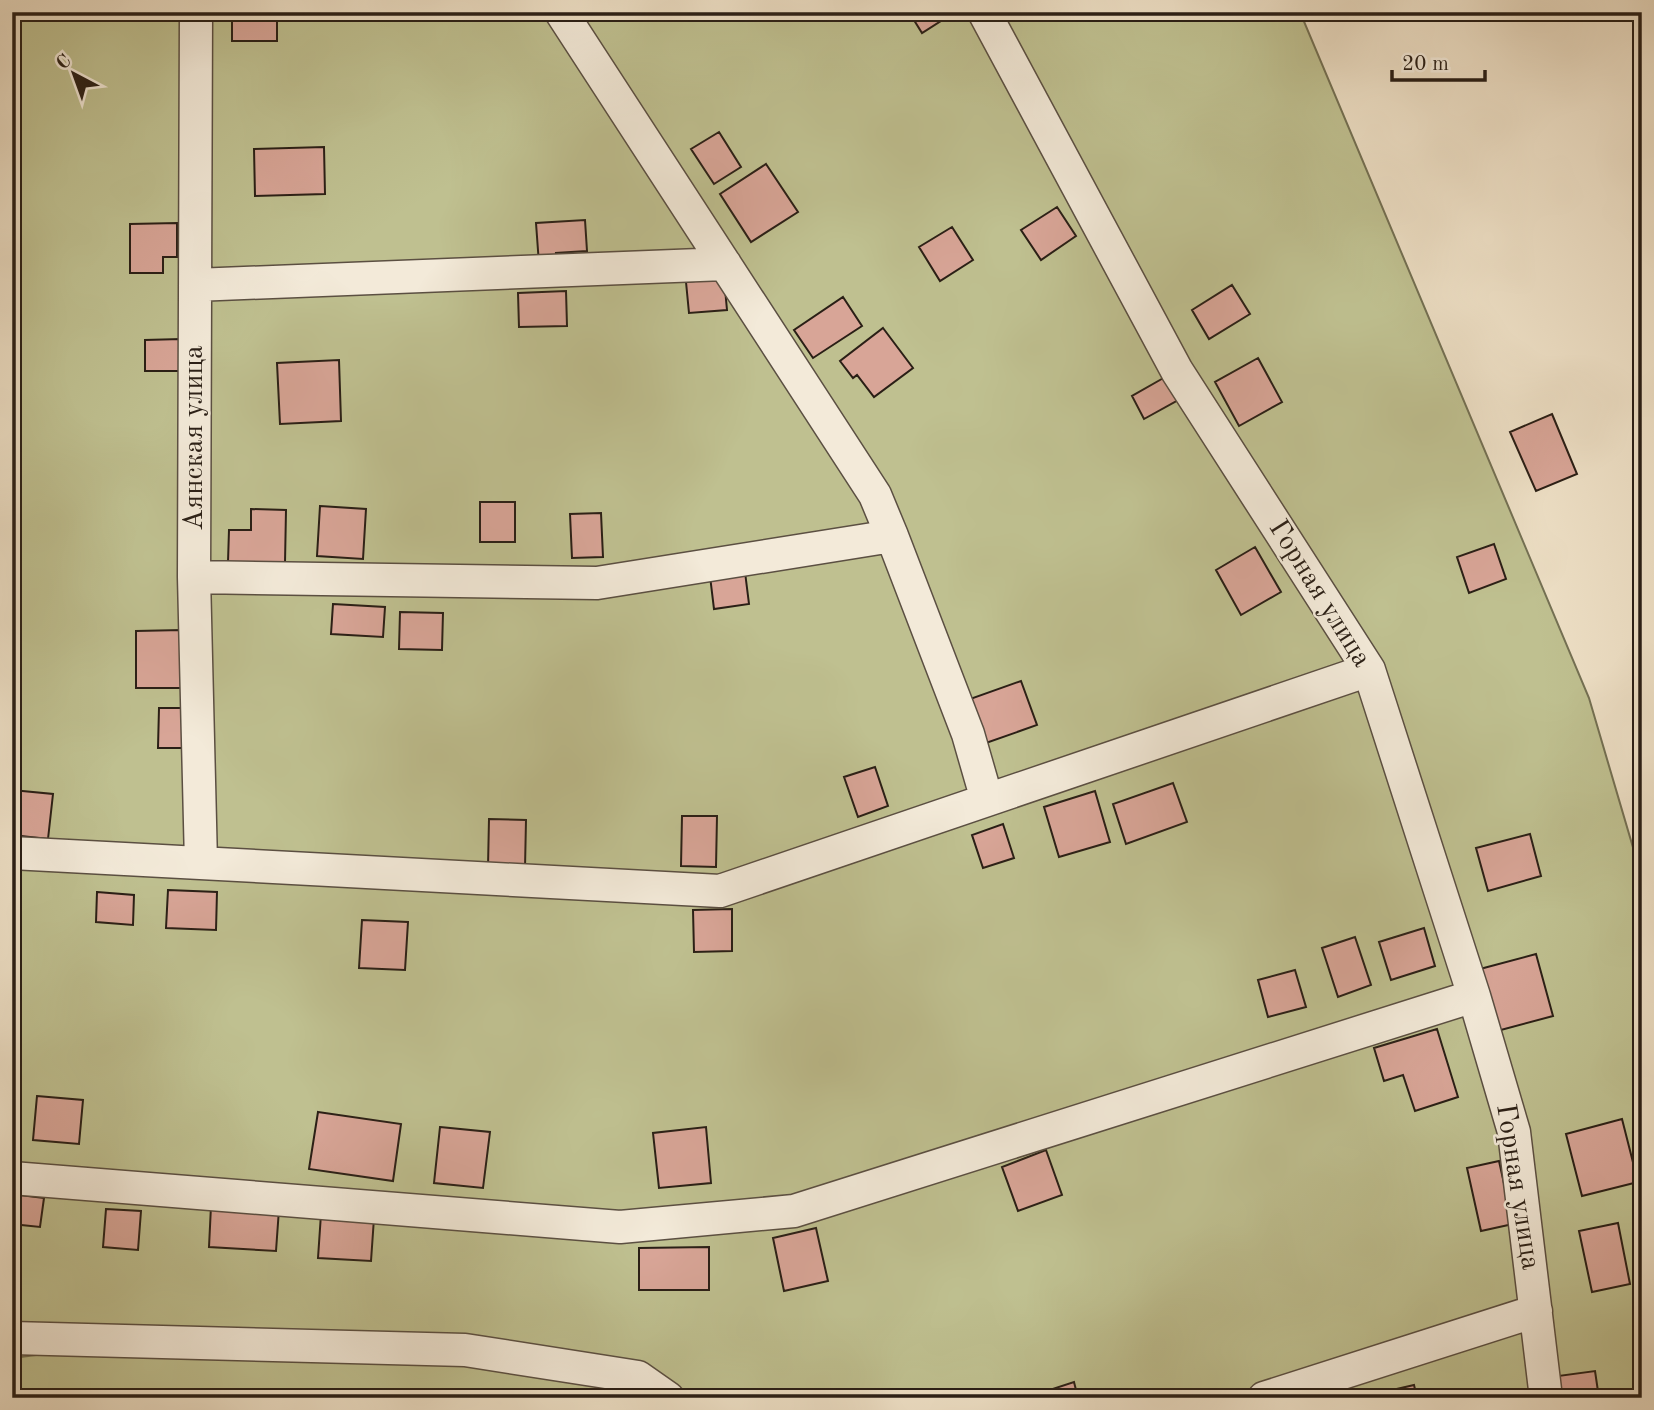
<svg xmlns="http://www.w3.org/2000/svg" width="1654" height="1410" viewBox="0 0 1654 1410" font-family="'Old Standard TT',serif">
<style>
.green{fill:#bfc090;stroke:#747053;stroke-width:2}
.building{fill:#d8a597;stroke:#2a1f16;stroke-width:2}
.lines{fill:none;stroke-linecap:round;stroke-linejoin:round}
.minor-casing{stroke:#5b4f42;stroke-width:35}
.minor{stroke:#f3ead9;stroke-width:32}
.labels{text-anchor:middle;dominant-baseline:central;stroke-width:5;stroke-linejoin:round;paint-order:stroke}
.street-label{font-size:28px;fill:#2a1f16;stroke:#f3ead9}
</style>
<rect width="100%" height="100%" fill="#eddfc5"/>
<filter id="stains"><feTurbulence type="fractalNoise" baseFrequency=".00286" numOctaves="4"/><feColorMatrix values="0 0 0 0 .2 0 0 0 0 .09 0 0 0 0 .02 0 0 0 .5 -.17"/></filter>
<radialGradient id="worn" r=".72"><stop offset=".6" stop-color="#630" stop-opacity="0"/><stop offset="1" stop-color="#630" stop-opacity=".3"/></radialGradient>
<path class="green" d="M12 12H1300L1589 698 1642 878V1398H12V1358L77 1350 12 1327Z"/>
<path class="building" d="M232 12H277V41H232Z
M909 12H955L922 33Z
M719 132 741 167 714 184 691 149Z
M324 147 325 194 255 196 254 149Z
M766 164 798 212 751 242 720 194Z
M1057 207 1076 236 1041 260 1021 230Z
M585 220 587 251 556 253 557 262 539 264 536 223Z
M177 223V257H163V273H130V224Z
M952 227 973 260 940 281 919 247Z
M724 278 727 310 689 313 686 282Z
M1232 285 1250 314 1209 339 1192 310Z
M566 291 567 326 519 327 518 293Z
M843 297 862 326 813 358 794 330Z
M883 328 913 368 874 397 857 375 853 378 840 361Z
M181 339V371H145V340Z
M1258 358 1282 402 1239 426 1215 382Z
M339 360 341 421 280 424 277 363Z
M1167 376 1180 399 1144 419 1132 396Z
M1552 414 1577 474 1536 491 1510 432Z
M480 502H515V542H480Z
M320 506 366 509 363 559 317 556Z
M251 509 286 510 285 563 228 562 229 530H251Z
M601 513 603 557 572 558 570 514Z
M1494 544 1506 579 1469 593 1457 557Z
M1255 547 1281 592 1241 615 1216 570Z
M745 572 749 604 714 609 710 576Z
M333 604 385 607 383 637 331 634Z
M400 612 443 613 442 650 399 649Z
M182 630 183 688H136V631Z
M1021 681 1037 725 986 743 970 699Z
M159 708H193L192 748H158Z
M875 767 888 806 858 817 844 777Z
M1173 783 1187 822 1126 844 1113 804Z
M12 790 53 794 48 839 12 835Z
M1095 791 1110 842 1059 857 1044 807Z
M682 816H717L716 867 681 866Z
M489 819 526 820 525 868 488 867Z
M1003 824 1014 858 983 868 972 835Z
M1530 834 1541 876 1488 891 1476 848Z
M168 890 217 892 216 930 166 928Z
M97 892 134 895 133 925 96 922Z
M732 909V951L694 952 693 910Z
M362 920 408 922 405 970 359 968Z
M1424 928 1435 966 1391 980 1379 942Z
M1355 937 1371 985 1338 997 1322 948Z
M1536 954 1553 1016 1497 1031 1480 969Z
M1295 970 1306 1007 1268 1017 1258 980Z
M1437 1029 1458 1097 1415 1111 1403 1075 1384 1081 1374 1048Z
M37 1096 83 1100 79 1144 33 1140Z
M318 1112 401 1124 393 1181 309 1169Z
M1622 1119 1638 1182 1582 1196 1566 1134Z
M440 1127 490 1132 483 1188 434 1183Z
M706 1127 711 1183 659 1188 653 1133Z
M1046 1150 1062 1195 1018 1211 1002 1167Z
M1499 1161 1513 1224 1481 1231 1467 1168Z
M12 1194 44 1198 40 1227 12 1224Z
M211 1206 279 1209 276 1251 209 1247Z
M106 1209 141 1211 138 1250 103 1247Z
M321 1214 374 1218 371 1261 318 1258Z
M1618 1223 1630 1284 1592 1292 1579 1231Z
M816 1228 828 1281 784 1291 773 1238Z
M709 1247V1290H639V1248Z
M1595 1371 1599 1398H1561L1558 1376Z
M1074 1382 1078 1398H1032L1031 1396Z
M1414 1385 1417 1398H1366V1396Z"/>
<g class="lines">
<defs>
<path id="minor" d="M196 12 194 577 201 863
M984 12 1177 371 1369 670 1474 996 1514 1132 1546 1398
M195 285 725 264
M892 536 968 734 987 800
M194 577 597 583 892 536 875 495 561 12
M12 853 720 891 1369 670
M12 1178 620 1227 794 1211 1474 996
M12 1338 465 1350 638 1377 668 1398
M1264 1398 1536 1311"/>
</defs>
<use href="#minor" class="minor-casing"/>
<use href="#minor" class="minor"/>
</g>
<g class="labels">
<g class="street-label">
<text transform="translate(195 438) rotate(-90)">Аянская улица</text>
<text transform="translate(1319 594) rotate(58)">Горная улица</text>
<text transform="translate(1517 1187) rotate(81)">Горная улица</text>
</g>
</g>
<rect width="1654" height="1410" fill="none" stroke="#eddfc5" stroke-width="42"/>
<rect x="14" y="14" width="1626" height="1382" fill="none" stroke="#2a1f16" stroke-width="3.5"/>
<rect x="21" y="21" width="1612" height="1368" fill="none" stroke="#2a1f16" stroke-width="2"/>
<g transform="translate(74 74) rotate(319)" stroke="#f3ead9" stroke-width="5" paint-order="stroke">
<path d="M0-5L12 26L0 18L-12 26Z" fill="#2a1f16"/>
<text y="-10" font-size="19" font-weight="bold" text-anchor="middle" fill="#2a1f16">С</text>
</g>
<path d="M1392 70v10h93v-10" fill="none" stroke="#2a1f16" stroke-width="3.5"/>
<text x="1402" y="70" font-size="21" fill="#2a1f16" stroke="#f3ead9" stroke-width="5" paint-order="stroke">20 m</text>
<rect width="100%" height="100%" filter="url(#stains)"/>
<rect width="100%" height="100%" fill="url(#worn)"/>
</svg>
